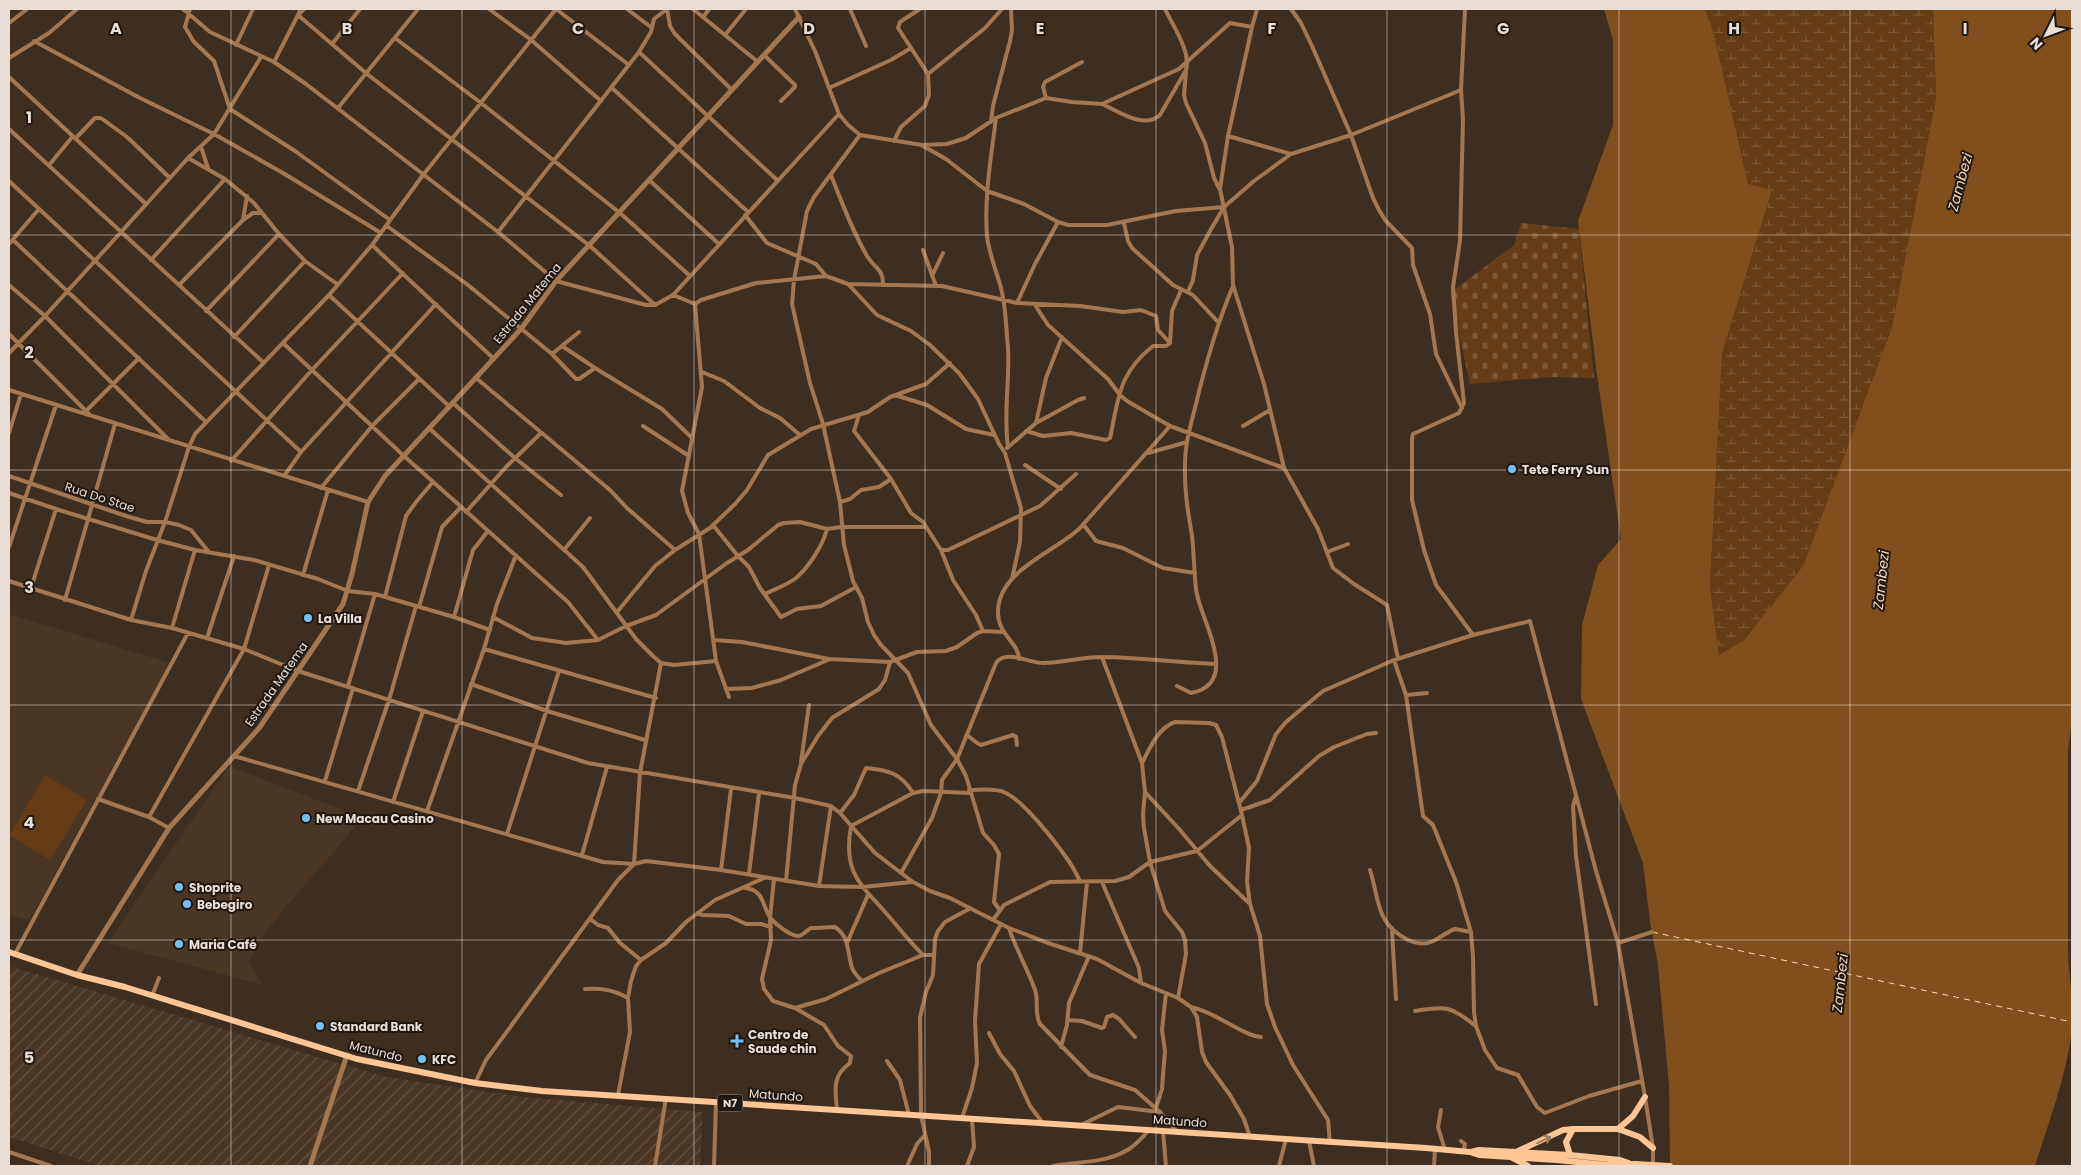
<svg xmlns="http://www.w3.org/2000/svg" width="2081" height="1175" viewBox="0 0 2081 1175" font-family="Poppins,sans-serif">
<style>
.built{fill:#4b3523}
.industrial{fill:url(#industrial-furrows)}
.wetland{fill:url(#wetland-marsh)}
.cemetery{fill:url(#cemetery-stones)}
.park{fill:#653c16}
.water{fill:#814e1d}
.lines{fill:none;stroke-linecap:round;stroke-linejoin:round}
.ferry{stroke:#fad4b5;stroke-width:1;stroke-dasharray:6 5;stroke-linecap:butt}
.minor{stroke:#a57750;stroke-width:4}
.tertiary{stroke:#a57750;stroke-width:5}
.primary{stroke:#fec596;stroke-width:6}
.primary-bridge{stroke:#fec596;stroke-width:6}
.oneway{stroke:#9a775b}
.grid{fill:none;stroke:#e9ded6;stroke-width:1;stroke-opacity:0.55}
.poi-dot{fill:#74c0f6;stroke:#1f1812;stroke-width:2}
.labels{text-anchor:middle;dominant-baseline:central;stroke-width:4;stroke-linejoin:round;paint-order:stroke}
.shield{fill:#1f1812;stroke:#aca39b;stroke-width:1}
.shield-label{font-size:11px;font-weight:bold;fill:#e9ded6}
.street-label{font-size:12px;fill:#e9ded6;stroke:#1f1812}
.poi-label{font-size:12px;font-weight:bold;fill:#e9ded6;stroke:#1f1812;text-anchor:start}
.water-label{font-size:14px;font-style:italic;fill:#fad4b5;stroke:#1f1812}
.grid-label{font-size:16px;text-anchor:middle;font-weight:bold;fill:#e9ded6;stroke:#1f1812;stroke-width:4;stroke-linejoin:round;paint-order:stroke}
</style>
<defs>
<pattern id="industrial-furrows" width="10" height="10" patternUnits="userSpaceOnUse" patternTransform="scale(1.25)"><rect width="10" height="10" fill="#4b3523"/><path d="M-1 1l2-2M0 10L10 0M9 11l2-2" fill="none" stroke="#655242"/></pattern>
<pattern id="wetland-marsh" width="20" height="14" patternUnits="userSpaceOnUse" patternTransform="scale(1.25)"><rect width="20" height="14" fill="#653c16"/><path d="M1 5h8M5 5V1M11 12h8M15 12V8" fill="none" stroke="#7b5837"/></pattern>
<pattern id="cemetery-stones" width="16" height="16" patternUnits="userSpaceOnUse" patternTransform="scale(1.25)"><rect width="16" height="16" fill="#653c16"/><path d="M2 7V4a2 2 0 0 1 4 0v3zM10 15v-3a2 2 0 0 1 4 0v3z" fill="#7b5837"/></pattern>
</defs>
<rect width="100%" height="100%" fill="#3e2e20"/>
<path class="built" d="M9 614 170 663 29 921 9 915Z
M229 766 363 818 289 903 260 939 249 961 262 985 108 943Z"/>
<path class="industrial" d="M9 966 386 1077 523 1097 703 1112 700 1166H100L9 1137Z"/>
<path class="wetland" d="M1705 9H1933L1936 98 1892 327 1803 566 1744 640 1719 655 1710 587 1722 354 1772 191 1748 185 1714 34Z"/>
<path class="cemetery" d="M1521 223 1579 229 1594 378 1552 377 1470 384 1450 293 1514 245Z"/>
<path class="park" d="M45 775 87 800 50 860 9 835Z"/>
<path class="water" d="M1604 9H1705L1714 34 1748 184 1772 190 1722 354 1710 587 1719 655 1744 640 1803 566 1892 327 1936 98 1933 9H2072V719L2068 751V954C2069 978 2074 1001 2072 1026 2069 1069 2048 1124 2035 1166H1670L1669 1085 1658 965 1650 922 1643 863 1581 699 1582 625 1598 565 1621 539 1597 375 1578 221 1613 125V40Z"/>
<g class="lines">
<path class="ferry" d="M1652 932 2072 1022"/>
<path class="minor" d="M183 9 210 32 274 62 306 84 498 232 556 281 646 305H655L673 295 839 114
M190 9 185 27 194 42 214 61 230 109 295 151 390 220
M304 9 298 15 367 74 590 246 655 305
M489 9 530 39 601 101
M556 9 629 65
M627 9 652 28
M667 9 670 26 675 34 731 89
M693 9 758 62
M795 9 815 51 839 114 848 125 860 135 922 145 947 144 966 138 996 118 1046 98 1072 102 1102 104 1179 69 1230 23 1252 27
M850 9 866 46
M1257 9 1252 27 1228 136 1220 189 1232 247 1233 285 1264 384 1284 468 1318 529 1333 568 1354 584 1387 605 1398 659
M1291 9 1301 23 1312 46 1351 135 1373 198 1379 210 1385 220 1412 248 1413 265 1430 314 1436 354 1462 408
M1465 9 1461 90 1463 119 1460 241 1453 287 1456 332 1464 403 1459 413 1413 434 1412 439V500L1424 550 1436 585 1473 635
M704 16 709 9
M9 23 26 10
M725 35 746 9
M395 38 481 103 620 213 689 275
M34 41 140 98 214 134 283 173 381 233
M332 44 360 9
M236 45 253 9
M639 52 651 32 654 19 667 9
M764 55 795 85V87L781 101
M9 58 49 33 77 9
M274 62 301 9
M1186 72 1184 95 1186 103 1205 143 1214 178 1219 188
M928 74 985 28 1002 9
M9 77 146 204
M612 88 748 212
M829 88 891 60 911 48
M1046 98 1043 87 1045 82 1082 62
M1102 104C1118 111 1144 130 1160 115L1186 70C1191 51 1173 26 1165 9
M338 108 418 9
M996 118C991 158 984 197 987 236 989 254 996 270 1001 288 1006 307 1006 329 1008 348 1010 381 1003 415 1008 447
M991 122 993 106 1010 41 1012 30 1011 9
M9 129 264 363
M860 135 814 197 807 211 794 280 792 304 810 383 823 424 840 502 844 545 853 581 862 598 868 622 874 635 881 645 908 673 931 725 957 759 966 776 983 833 994 845 999 854 994 902 999 909
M1228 136 1291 154
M76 138 95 118H101L127 137 170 178
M894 141 901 127 925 106 929 95 928 74 898 28 900 22 920 9
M923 146 946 159 987 191 1024 204 1058 222 1068 225H1107L1176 211 1224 207
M201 147 208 168
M188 158 225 179 254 203 279 234 305 261 337 284
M50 164 73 136
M831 175C842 203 852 230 867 256 874 268 884 269 883 285
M649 180 719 244
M9 181 301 452
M745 215 767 243 816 264 826 276
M243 220 247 196
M1124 223 1128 241 1132 248 1173 285 1193 295 1218 322
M387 226 468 285 552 354 576 379H579L595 368
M498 232 639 52 777 180
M13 240 205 421
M9 244 39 209
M372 245 494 359
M923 250 936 286
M151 260 225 179
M932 276 943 253
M848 284 877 315 911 331 930 345 959 373 978 399 999 444 1005 453 1021 508 1020 542 1012 579
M9 285 45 316 169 440
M179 285 243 220 253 213H261
M1188 292 1193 280 1197 255 1210 231 1224 207 1254 181 1291 154 1351 135 1461 90
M329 295 450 407
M673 295 695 304 702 387 682 491 688 513 699 534 716 661 729 697
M1017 303 1035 264 1058 222
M695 304 701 300 756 283 826 276 848 284 942 286 1017 303 1080 306 1123 312 1141 310 1156 316 1158 330 1170 343
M1035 305 1048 325 1108 379 1120 395 1127 401 1170 426 1284 468
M206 311 279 234
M9 334 90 415
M234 337 305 261
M283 343 404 456 568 602 598 640
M562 346 595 368 662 409 692 438
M9 353 45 316 188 158 214 134 261 57
M552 354 579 332
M702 372 724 381 760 408 780 418 800 435
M476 378 610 490 627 508 675 550
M9 390 368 502
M895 395 927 405 966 429 994 435
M453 403 515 458 561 495
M86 411 139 358
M859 415 854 431 891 479 911 513 923 522 941 550 953 580 976 615 983 631
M1036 423 1046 378 1062 337
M643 426 689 456
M1243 426 1270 410
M430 429 583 567 636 639 653 656 661 663 674 665 716 661
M1026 431 1043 436 1071 433 1106 440 1110 438C1119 397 1118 374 1153 346H1166L1170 343 1172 311 1181 290
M9 433 21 394
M1007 448 1036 423 1078 400 1084 398
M1148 453 1187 442
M231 461 311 371 403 273
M1025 465 1061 489
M9 476 126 516 147 522H165L179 525 191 530 208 551
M284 476 301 452 436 304
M321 488 372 426 419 379
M9 493 56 509 157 540 195 550 254 560 318 579 348 591 375 594 454 617 490 630
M840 502 850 499 861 490 879 487 891 479
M466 512 506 467 541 433
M1083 524 1096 541 1123 548 1163 568 1195 573
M713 525 738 556 749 567 760 588 781 617 797 609 821 606 856 587
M9 547 56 405
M564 550 590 518
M941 550H948L1040 506 1076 474
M1327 552 1348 544
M303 575 328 490
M9 581 131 620 172 628 244 649 298 671 588 763 795 798 831 806 840 813 875 853 913 882 930 891 950 898 1009 928 1048 943 1097 959 1141 983 1178 998 1191 1007 1197 1017 1202 1052 1206 1062 1230 1095 1244 1119 1250 1137
M31 588 56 509
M765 594C775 589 787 585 796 578 809 567 823 545 827 529
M385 597 406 516 416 502 433 482
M65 600 115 424
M419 607 442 527 461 507
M617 612 655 566 675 550 710 528 735 504 747 490 768 455 811 429 868 412 890 397 926 384 950 363
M454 617 473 550 488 531
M493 617 532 638 566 643 598 640 626 626 656 615 727 563 748 550 778 525 784 523 800 522 827 529 841 527H926
M131 620 146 571 165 522 189 447 195 434 329 295 372 245 423 175 556 9
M172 628 195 550
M207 638 234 556
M714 640 742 642 829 659 890 662 917 652 946 651 957 647 977 633 983 631 1003 632
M484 649 656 698
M1102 657 1142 763 1145 792 1143 814 1144 828 1150 862 1165 911 1182 932 1185 940 1186 954 1178 998
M1019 659C1019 643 997 634 998 611 999 570 1055 552 1080 528L1170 426
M1394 660 1406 695 1423 816 1433 825 1456 882 1471 932 1473 957 1474 1012 1476 1026 1485 1050 1497 1068 1518 1075 1537 1107 1545 1113 1589 1096 1642 1081
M471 684 547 711 645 740
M348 686 375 594
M1177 686 1191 693C1243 683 1199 618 1196 589 1194 571 1194 553 1192 536 1188 512 1184 489 1185 464 1185 445 1190 427 1195 408 1205 366 1216 326 1233 286
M726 689 752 688 781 680 828 660
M1406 695 1427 693
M967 735 977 743 981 745 1013 735 1016 737 1017 745
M234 756 603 862 634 864 646 861 721 870 819 886 862 887 912 882
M801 762 809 705
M1142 763C1150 748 1158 728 1175 722L1209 723 1216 725 1222 737 1242 815 1249 848 1247 882 1250 904 1260 936 1267 1004 1275 1027 1293 1065 1328 1120 1330 1143
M325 781 353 688
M969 790C981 790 993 788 1004 792 1025 801 1072 860 1080 882
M358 791 389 700 416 606
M1145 792 1180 830 1210 866 1250 904
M1576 796 1573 806 1576 856 1596 1004
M98 799 149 817
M393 802 423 711
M1239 803 1257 781 1276 734 1286 722 1323 691 1394 660 1473 635 1530 621 1596 871 1618 943 1645 1097 1653 1148V1166
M1241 810 1270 800 1319 756 1334 747 1367 734 1376 733
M427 811 484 649 497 604 516 555
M840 813 854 795 866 768C888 770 901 773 913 793
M169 828 149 817 244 649 269 565
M507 834 559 671
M582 855 607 767
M721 870 731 789
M1370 870C1380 901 1375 923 1408 940 1415 943 1423 945 1431 942 1439 939 1446 932 1455 929L1471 932
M901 873 932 818 941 793 942 780 957 759 996 663C1006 649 1029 663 1043 663 1062 663 1081 657 1101 657 1139 657 1178 663 1216 664
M749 874 759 793
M774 879 770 918 771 940 762 979 764 989 773 1001 795 1008 826 999 879 973 923 955H933
M786 881 795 785 801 764 818 736 832 718 879 689 885 680 890 662
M1102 882 1139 968 1141 983
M819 886 831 806
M745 888C765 890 762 907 771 919 776 924 790 936 798 936 803 936 807 930 811 928 813 928 831 927 835 927 850 937 847 952 852 968 854 973 858 977 862 981
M698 913 702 915 729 916 746 924H761L771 927
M590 919 598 925 608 928 620 943 641 960
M993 920 1004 905 1050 882 1115 881 1129 877 1150 862 1197 851 1242 815
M1009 928C1016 950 1028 969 1035 990 1039 1001 1034 1013 1040 1024L1090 1075 1135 1090 1160 1112
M1392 931 1396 999
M847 943 868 895
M1618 943 1652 932
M1080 953 1087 882
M15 954 188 633
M923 955C912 944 902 932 892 920 864 886 842 877 851 826L913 793 923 791 970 793
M585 989C602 988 614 990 628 998
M152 996 159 978
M1191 1007C1214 1011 1243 1036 1261 1037
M795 1008 824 1025 838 1046 851 1056 850 1063C832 1076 835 1089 837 1110
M1415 1011C1448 1005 1450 1007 1476 1026
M1067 1020 1082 1021 1102 1028 1104 1027 1107 1017 1113 1015 1119 1019 1135 1037
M989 1033 1000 1054 1014 1071 1030 1106 1042 1122
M1061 1047 1067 1025 1069 1003 1089 956
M887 1061 900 1080 909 1115
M475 1083 486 1060 618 880 634 864 640 773 661 663
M618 1095 630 1032 628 998 631 981 636 966 641 960 666 943 686 922 715 900 764 878
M1156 1108 1162 1089 1163 1075 1165 1051 1162 1030 1166 993
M1441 1110 1438 1127 1445 1150
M962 1118 972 1088 977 1063 975 1021 979 964 1001 924
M1081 1125 1118 1107 1160 1112 1177 1132
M1163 1131 1166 1166
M1309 1141 1314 1166
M1461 1141 1465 1144 1463 1152
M9 1152 51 1166
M655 1166 666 1098
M714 1166 716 1102
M907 1166 917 1144 924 1136
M929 1166V1152L921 1115 920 1017 926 992 933 975 935 939 938 931 945 922 969 909
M967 1166 974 1147 972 1119
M1053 1166C1078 1161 1106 1164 1129 1149 1137 1144 1143 1137 1149 1130
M1279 1166 1286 1139
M1434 1166 1435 1149"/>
<path class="tertiary" d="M77 975 169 828 260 727 343 604 352 574 368 502 385 476 521 329 556 281 799 17
M310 1166 347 1055"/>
<path class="primary" d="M9 952 77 975 125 987 357 1059 475 1083 542 1091 1426 1148 1470 1152 1479 1155 1557 1160 1607 1165 1635 1164
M1618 1129 1640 1137 1653 1148
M1518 1151 1563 1130 1573 1129H1618L1633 1116 1645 1097
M1471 1152 1479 1150 1570 1155 1620 1160 1629 1163
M1570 1155 1566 1142 1573 1129
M1511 1157 1528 1166"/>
<path class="primary-bridge" d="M1635 1164 1670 1166"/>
</g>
<defs><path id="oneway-shaft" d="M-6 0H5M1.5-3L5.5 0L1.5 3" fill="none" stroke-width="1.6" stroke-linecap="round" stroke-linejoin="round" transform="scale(1.25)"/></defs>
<use class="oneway" href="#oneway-shaft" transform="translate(1544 1140) rotate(-25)"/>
<path class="grid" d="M231 9V1166M462 9V1166M694 9V1166M925 9V1166M1156 9V1166M1387 9V1166M1619 9V1166M1850 9V1166M9 235H2072M9 470H2072M9 705H2072M9 940H2072"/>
<g class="poi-dot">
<circle cx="1512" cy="469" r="5"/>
<circle cx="308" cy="618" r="5"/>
<circle cx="306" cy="818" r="5"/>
<circle cx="179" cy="887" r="5"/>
<circle cx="187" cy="904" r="5"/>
<circle cx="179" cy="944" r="5"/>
<circle cx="320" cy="1026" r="5"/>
<path d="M734.5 1033.5h5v5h5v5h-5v5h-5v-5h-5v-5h5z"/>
<circle cx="422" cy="1059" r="5"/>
</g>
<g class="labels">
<rect class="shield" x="717.5" y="1094.5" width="25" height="17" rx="4"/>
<g class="shield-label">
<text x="730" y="1103">N7</text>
</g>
<g class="street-label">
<text transform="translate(527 303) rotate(-51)">Estrada Matema</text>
<text transform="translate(100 497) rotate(18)">Rua Do Stae</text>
<text transform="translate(276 684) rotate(-55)">Estrada Matema</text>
<text transform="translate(376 1051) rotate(14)">Matundo</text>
<text transform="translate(776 1095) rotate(4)">Matundo</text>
<text transform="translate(1180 1121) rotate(4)">Matundo</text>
</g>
<g class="poi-label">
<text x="1522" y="469">Tete Ferry Sun</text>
<text x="318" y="618">La Villa</text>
<text x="316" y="818">New Macau Casino</text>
<text x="189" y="887">Shoprite</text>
<text x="197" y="904">Bebegiro</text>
<text x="189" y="944">Maria Café</text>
<text x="330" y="1026">Standard Bank</text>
<text x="748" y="1034">Centro de<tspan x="748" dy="14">Saude chin</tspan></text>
<text x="432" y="1059">KFC</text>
</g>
<g class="water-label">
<text transform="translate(1960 182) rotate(-75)">Zambezi</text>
<text transform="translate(1881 580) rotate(-84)">Zambezi</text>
<text transform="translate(1840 983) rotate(-84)">Zambezi</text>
</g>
</g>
<g class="grid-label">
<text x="116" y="34">A</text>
<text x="347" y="34">B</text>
<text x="578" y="34">C</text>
<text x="809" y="34">D</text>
<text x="1040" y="34">E</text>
<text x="1272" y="34">F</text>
<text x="1503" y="34">G</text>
<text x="1734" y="34">H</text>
<text x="1965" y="34">I</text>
<text x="29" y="123">1</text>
<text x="29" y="358">2</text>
<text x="29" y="593">3</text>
<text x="29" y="828">4</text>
<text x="29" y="1063">5</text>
</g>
<rect width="2081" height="1175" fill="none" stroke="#e9ded6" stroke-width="20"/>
<g transform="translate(2046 35) rotate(228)" stroke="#1f1812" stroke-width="4" paint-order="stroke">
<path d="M0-4L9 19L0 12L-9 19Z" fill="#e9ded6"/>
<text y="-8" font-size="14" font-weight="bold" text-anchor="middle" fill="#e9ded6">N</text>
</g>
</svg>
